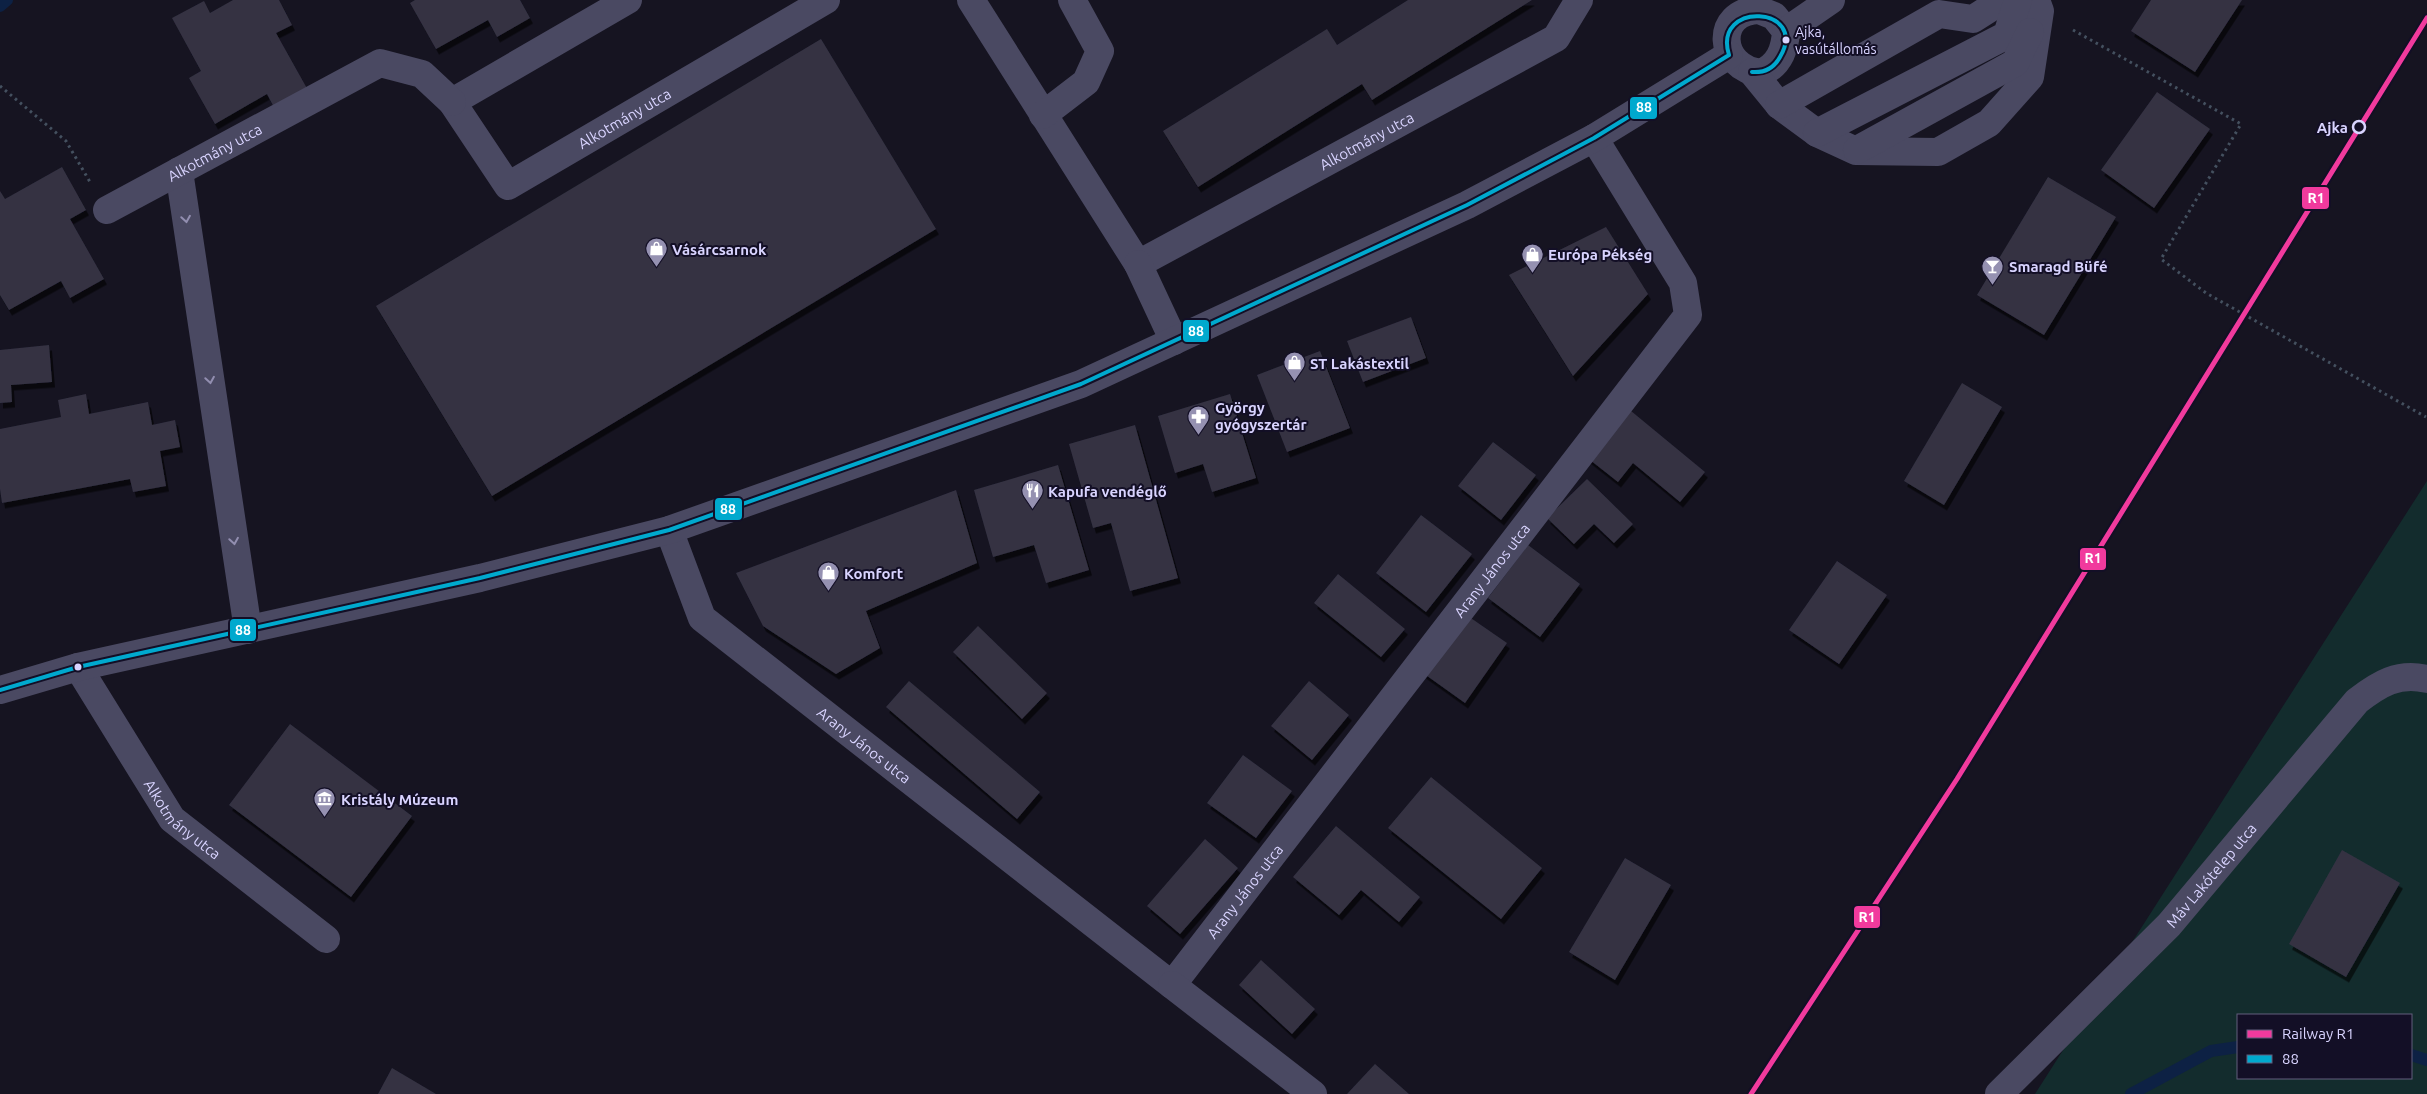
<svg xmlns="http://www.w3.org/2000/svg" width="2427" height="1094" viewBox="0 0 2427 1094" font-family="Ubuntu,sans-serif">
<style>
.green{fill:#132c2d;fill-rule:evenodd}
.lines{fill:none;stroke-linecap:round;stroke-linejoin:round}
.stream{stroke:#0d2144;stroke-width:12}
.building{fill:#343243;filter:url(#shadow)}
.path{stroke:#44505f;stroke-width:3;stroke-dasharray:2.5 4;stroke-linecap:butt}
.minor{stroke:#4a4962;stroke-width:28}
.bus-1-casing{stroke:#130f26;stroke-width:8}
.bus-1{stroke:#00a9ce;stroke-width:4}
.rail-1-casing{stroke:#130f26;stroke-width:9}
.rail-1{stroke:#f13a9d;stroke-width:5}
.oneway{stroke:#928eb0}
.bus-dot{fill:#d9d4ff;stroke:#130f26;stroke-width:2}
.stop-dot{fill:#130f26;stroke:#d9d4ff;stroke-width:2.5}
.labels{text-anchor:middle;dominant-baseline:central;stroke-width:4;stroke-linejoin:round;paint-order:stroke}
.bus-label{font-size:14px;fill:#d9d4ff;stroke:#130f26;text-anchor:start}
.street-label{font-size:15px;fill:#d9d4ff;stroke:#130f26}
.stop-label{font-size:15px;font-weight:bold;fill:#d9d4ff;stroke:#130f26;text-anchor:end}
.poi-label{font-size:15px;font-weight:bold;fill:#d9d4ff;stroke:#130f26;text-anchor:start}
.line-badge{stroke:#130f26;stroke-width:2}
.badge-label{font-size:14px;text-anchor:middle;font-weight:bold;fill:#fff}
</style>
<defs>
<filter id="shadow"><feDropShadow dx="3" dy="5.5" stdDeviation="0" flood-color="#0009"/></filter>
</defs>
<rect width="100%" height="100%" fill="#161421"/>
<path class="green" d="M2427 481V1094H2035ZM2238 1015H2411V1078H2238Z"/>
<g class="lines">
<path class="stream" d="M0 6 7 0
M2411 1055 2427 1060
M2131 1094 2211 1051 2238 1047"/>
</g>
<path class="building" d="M233 0H279L292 25 276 33 309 92 276 111 267 94 215 124 189 78 201 71 172 18 204 1 210 13Z
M415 0H520L530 18 497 37 488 20 436 49 410 3Z
M1408 0H1532L1372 100 1362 84 1198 187 1163 131 1327 29 1337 45Z
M2151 0H2242L2195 72 2131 31Z
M821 39 936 229 492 496 376 306Z
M2157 92 2210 129 2154 208 2101 170Z
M62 167 86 210 70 219 104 279 70 298 61 281 9 310 0 295V191L5 199Z
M2048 177 2116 217 2044 335 1977 295Z
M1606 227 1648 294 1573 376 1509 275Z
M1411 317 1426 358 1363 382 1347 341Z
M49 345 52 382 11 385 12 402 0 403V350Z
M1320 351 1350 428 1287 452 1257 375Z
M1962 383 2002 407 1944 505 1904 481Z
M86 394 89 414 148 402 152 425 175 420 180 447 160 451 166 486 133 492 130 479 2 503 0 489V429L61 417 58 400Z
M1230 394 1256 478 1212 492 1203 464 1175 473 1158 416Z
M1625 406 1705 472 1680 502 1633 463 1618 482 1585 456Z
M1135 425 1178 578 1130 591 1111 523 1093 528 1069 444Z
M1493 442 1536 475 1501 520 1458 486Z
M1058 465 1089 570 1046 583 1034 545 993 557 974 490Z
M1587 479 1633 524 1614 543 1594 524 1574 544 1547 518Z
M956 490 977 563 866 611 880 648 836 674 763 626 736 573Z
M1421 515 1472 554 1426 612 1376 573Z
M1528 545 1580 584 1540 637 1488 598Z
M1837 561 1887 595 1839 664 1789 630Z
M1338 574 1405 629 1381 657 1314 603Z
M1465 614 1507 643 1465 703 1423 673Z
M978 626 1047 693 1022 719 953 652Z
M909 681 1040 792 1017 819 886 707Z
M1309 681 1349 715 1312 760 1271 726Z
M290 724 412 816 351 897 229 805Z
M1243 755 1292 791 1256 838 1207 803Z
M1431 777 1542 868 1501 919 1388 828Z
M1336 826 1420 897 1399 922 1361 890 1339 915 1293 877Z
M1205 839 1238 868 1180 934 1147 906Z
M2342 850 2400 883 2346 977 2289 944Z
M1625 858 1671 885 1615 980 1569 952Z
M1261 960 1315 1009 1292 1034 1239 985Z
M1375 1064 1409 1094H1347Z
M392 1068 436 1094H378Z"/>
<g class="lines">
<path class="path" d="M2073 30 2241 124 2161 259 2206 293 2426 417
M0 86 66 141 90 182"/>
<g class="minor">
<path id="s1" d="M628 0 452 102 508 186 826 0"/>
<path id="s2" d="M971 0 1138 264 1556 38 1579 0"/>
<path d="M1759 10 1774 16 1786 31C1785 50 1779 65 1761 73 1717 68 1714 11 1759 10Z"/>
<path d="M1786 31 1831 0"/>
<path d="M1752 72 1779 105 1817 133 1856 151 1938 152 1989 123 2030 77 2040 11 2036 0"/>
<path d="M1779 105 1939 14 1973 19 2003 0"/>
<path d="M1043 115 1086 82 1100 51 1072 0"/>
<path d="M1817 133 2007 35 2018 0"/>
<path d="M1857 150 2015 63 2030 32"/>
<path d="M179 171 248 630"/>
<path id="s3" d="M107 210 380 63 422 74 452 102"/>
<path d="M1138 264 1174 341"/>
<path id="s4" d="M669 530 702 618 1172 985 1688 315 1683 283 1594 138"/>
<path id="s5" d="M78 667 172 819 326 939"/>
<path d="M0 690 78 667 480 578 669 530 1081 384 1467 205 1594 138 1729 55"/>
<path d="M1172 985 1313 1094"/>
<path id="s6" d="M1999 1094 2169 925 2357 701C2379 684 2398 672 2427 679"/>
</g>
<defs>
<path id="bus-1" d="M0 690 78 667 480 578 669 530 1081 384 1467 205 1594 138 1729 55C1712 0 1810 6 1780 57 1774 68 1765 73 1752 72"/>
</defs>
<use href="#bus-1" class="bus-1-casing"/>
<use href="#bus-1" class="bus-1"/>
<defs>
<path id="rail-1" d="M1751 1094 1957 779 2427 18"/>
</defs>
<use href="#rail-1" class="rail-1-casing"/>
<use href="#rail-1" class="rail-1"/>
</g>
<defs><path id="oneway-chevron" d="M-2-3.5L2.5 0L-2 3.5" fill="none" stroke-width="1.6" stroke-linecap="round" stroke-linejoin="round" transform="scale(1.25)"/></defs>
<g class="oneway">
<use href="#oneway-chevron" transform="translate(186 219) rotate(81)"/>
<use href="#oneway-chevron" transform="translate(210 380) rotate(81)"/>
<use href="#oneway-chevron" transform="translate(234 541) rotate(81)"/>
</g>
<defs>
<symbol id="shop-pin" viewBox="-11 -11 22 30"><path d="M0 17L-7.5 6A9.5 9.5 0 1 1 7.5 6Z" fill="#9591b1" stroke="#130f26"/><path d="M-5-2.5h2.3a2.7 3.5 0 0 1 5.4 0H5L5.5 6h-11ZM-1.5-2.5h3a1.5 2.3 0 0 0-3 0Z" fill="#fff"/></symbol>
<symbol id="bar-pin" viewBox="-11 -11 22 30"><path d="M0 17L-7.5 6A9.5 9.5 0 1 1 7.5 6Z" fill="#9591b1" stroke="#130f26"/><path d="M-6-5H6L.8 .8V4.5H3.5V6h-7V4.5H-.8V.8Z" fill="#fff"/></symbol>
<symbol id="pharmacy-pin" viewBox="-11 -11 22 30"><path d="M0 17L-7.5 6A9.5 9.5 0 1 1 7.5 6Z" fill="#9591b1" stroke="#130f26"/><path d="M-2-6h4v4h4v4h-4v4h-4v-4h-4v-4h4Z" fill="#fff"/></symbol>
<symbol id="restaurant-pin" viewBox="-11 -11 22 30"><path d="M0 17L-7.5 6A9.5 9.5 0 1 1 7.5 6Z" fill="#9591b1" stroke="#130f26"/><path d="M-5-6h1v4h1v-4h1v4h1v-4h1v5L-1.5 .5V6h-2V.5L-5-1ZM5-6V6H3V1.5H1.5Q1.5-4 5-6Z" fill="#fff"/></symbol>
<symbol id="museum-pin" viewBox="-11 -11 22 30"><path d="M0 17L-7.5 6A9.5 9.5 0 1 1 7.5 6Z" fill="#9591b1" stroke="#130f26"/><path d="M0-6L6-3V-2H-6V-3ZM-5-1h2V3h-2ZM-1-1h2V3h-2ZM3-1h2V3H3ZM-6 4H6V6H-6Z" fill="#fff"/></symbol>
</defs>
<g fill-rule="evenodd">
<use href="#shop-pin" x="644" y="236" width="25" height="34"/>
<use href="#shop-pin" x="1520" y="242" width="25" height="34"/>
<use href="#bar-pin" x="1980" y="254" width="25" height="34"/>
<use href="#shop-pin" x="1282" y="350" width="25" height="34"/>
<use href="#pharmacy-pin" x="1186" y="404" width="25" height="34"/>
<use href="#restaurant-pin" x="1020" y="478" width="25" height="34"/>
<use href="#shop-pin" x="816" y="560" width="25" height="34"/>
<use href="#museum-pin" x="312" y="786" width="25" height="34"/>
</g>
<g class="bus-dot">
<circle cx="1786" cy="40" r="4.5"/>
<circle cx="78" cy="667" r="4.5"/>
</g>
<circle class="stop-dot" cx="2359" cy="127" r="6"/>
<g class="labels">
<g class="bus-label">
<text x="1795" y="32">Ajka,<tspan x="1795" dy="17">vasútállomás</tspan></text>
</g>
<g class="street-label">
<text stroke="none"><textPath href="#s1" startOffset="439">Alkotmány utca</textPath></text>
<text stroke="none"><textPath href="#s2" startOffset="572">Alkotmány utca</textPath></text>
<text stroke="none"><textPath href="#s3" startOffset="122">Alkotmány utca</textPath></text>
<text stroke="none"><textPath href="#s4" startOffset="1214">Arany János utca</textPath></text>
<text stroke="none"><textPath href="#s4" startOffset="300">Arany János utca</textPath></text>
<text stroke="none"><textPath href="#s5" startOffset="186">Alkotmány utca</textPath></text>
<text stroke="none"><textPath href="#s6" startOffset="305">Máv Lakótelep utca</textPath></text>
<text stroke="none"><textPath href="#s4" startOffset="809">Arany János utca</textPath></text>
</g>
<g class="stop-label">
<text x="2348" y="127">Ajka</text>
</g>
<g class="poi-label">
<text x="672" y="249">Vásárcsarnok</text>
<text x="1548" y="254">Európa Pékség</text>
<text x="2009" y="266">Smaragd Büfé</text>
<text x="1310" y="363">ST Lakástextil</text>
<text x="1215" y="407">György<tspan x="1215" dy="17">gyógyszertár</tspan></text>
<text x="1048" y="491">Kapufa vendéglő</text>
<text x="844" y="573">Komfort</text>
<text x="341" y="799">Kristály Múzeum</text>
</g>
</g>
<g class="line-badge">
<rect x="1629" y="96" width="29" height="24" rx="5" fill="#00a9ce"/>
<rect x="2301" y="186" width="29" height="24" rx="5" fill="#f13a9d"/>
<rect x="1182" y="319" width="28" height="24" rx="5" fill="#00a9ce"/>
<rect x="714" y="497" width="29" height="24" rx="5" fill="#00a9ce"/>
<rect x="2079" y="547" width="28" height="24" rx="5" fill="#f13a9d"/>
<rect x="229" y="618" width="28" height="24" rx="5" fill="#00a9ce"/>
<rect x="1853" y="905" width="28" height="24" rx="5" fill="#f13a9d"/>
</g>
<g class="badge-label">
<text x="1644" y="112">88</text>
<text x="2316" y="203">R1</text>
<text x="1196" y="336">88</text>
<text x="728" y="514">88</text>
<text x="2093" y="563">R1</text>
<text x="243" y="635">88</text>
<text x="1867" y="922">R1</text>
</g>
<rect x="2237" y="1014" width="175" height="65" fill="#130f26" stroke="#625e7d"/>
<rect x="2247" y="1030" width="25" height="8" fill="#f13a9d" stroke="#625e7d"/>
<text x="2282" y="1039" font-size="15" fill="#d9d4ff">Railway R1</text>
<rect x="2247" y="1055" width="25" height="8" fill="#00a9ce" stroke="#625e7d"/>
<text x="2282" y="1064" font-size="15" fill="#d9d4ff">88</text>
</svg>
